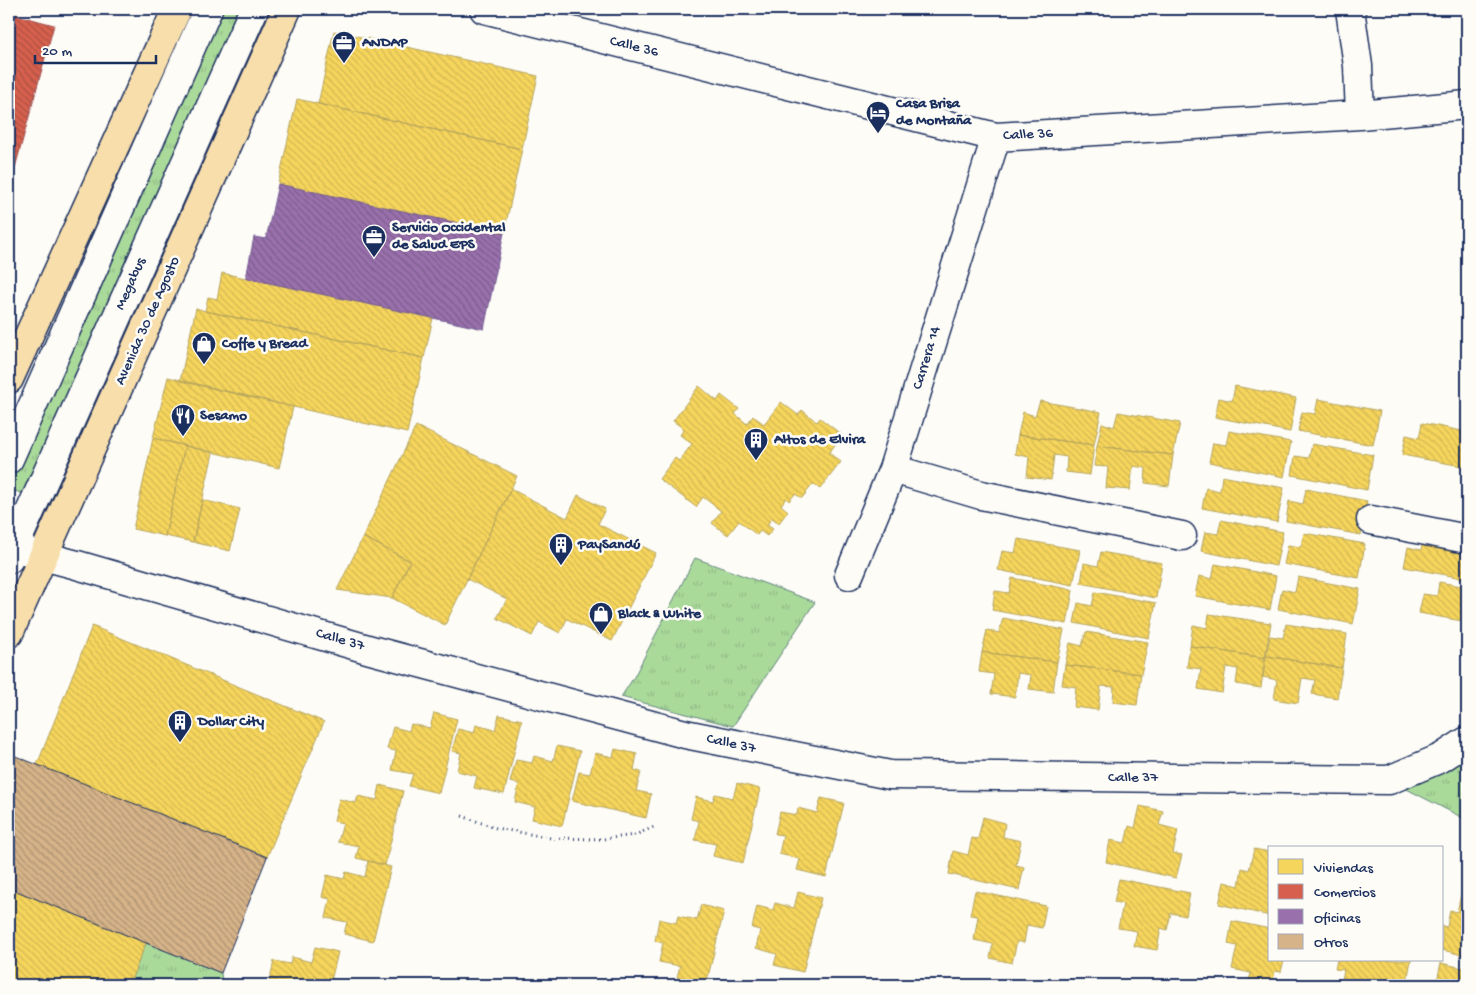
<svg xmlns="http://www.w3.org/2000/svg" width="1476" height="994" viewBox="0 0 1476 994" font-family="'Gochi Hand',sans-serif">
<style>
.grass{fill:url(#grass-tufts);stroke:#62847c}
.homes{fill:url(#homes-back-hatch);stroke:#b4a35d}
.shops{fill:url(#shops-back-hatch);stroke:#9e5152}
.offices{fill:url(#offices-back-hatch);stroke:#735c94}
.building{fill:url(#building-back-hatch);stroke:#1b2f5e}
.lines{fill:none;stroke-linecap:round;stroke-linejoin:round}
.minor-casing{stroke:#1b2f5e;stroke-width:31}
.major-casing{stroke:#1b2f5e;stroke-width:31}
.path{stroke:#1b2f5e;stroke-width:3;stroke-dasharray:1 4;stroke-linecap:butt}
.minor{stroke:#fdfcf7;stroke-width:28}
.major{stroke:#f8deab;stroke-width:28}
.labels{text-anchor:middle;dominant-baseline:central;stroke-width:5;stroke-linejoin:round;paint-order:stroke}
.poi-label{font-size:15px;font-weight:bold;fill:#1b2f5e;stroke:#fdfcf7;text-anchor:start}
.street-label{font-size:15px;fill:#1b2f5e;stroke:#fdfcf7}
</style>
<defs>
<pattern id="grass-tufts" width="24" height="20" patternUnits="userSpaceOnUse" patternTransform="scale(1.25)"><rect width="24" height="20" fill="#aada9a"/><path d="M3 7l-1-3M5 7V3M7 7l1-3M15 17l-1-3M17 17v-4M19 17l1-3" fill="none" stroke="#92bb87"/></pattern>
<pattern id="homes-back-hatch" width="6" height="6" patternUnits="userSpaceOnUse" patternTransform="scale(1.25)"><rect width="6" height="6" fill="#f6d55c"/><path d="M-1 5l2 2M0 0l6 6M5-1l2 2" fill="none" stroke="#d2b752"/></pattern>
<pattern id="shops-back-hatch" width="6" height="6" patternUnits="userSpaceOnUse" patternTransform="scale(1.25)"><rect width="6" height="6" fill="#d6604d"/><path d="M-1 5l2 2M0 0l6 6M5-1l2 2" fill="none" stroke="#ad5043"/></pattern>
<pattern id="offices-back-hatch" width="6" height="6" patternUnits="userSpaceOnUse" patternTransform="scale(1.25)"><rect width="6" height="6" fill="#9970ab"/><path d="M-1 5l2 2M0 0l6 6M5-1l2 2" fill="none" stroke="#7c5c8e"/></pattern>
<pattern id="building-back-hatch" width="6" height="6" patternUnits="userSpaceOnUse" patternTransform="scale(1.25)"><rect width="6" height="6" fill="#d6b388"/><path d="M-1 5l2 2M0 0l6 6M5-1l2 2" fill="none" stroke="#ad9272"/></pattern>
</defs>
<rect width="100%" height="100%" fill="#fdfcf7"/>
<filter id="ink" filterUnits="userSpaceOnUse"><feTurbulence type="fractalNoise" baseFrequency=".02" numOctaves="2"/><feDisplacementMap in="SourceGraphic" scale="10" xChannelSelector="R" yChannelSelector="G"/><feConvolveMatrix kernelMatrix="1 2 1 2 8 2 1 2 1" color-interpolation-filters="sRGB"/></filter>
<g filter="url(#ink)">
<path class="grass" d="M208 9H254L36 498 9 489V459Z
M695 558 815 602 733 726 621 697 634 677Z
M1467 741V820L1389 780Z
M146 943 221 973 222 985H129Z"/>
<path class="homes" d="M334 31 538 76 522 149 318 104Z
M297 99 522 149 504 233 278 184Z
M222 273 433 318 424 358 205 311 208 297 217 299Z
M196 308 205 311 424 358 407 433 180 381Z
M168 377 293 407 279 468 153 438Z
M699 386 717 401 721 395 739 409 735 414 747 424 753 416 764 424 781 402 798 415 802 410 817 422 820 418 842 435 829 453 841 462 820 489 813 484 802 498 795 494 789 501 786 498 781 505 788 511 779 523 772 518 767 525 773 529 767 536 760 531 757 535 739 521 728 535 712 523 721 511 703 497 696 507 659 479 675 458 679 461 692 444 680 435 684 429 673 421Z
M1235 386 1296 398 1290 432 1215 417 1219 398 1232 401Z
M1318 399 1380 411 1373 445 1298 431 1302 412 1315 414Z
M1040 401 1101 412 1094 445 1018 435 1023 412 1035 416Z
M1118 412 1180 423 1173 455 1097 446 1102 423 1114 427Z
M1422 423 1467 432V467L1402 455 1406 435 1419 438Z
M416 426 517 476 445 625 392 598 410 561 363 537Z
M1229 431 1291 442 1284 477 1209 462 1213 443 1226 445Z
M1018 435 1094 445 1090 475 1066 472 1067 457 1054 455 1051 480 1027 477 1029 457 1015 454Z
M153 438 185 446 165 536 133 529Z
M1312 444 1373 455 1367 490 1292 475 1295 456 1309 458Z
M185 446 213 453 193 542 165 536Z
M1097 446 1173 455 1169 486 1145 483 1146 468 1133 466 1130 490 1106 488 1108 467 1094 466Z
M1222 476 1284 488 1277 522 1202 508 1206 488 1220 491Z
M511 489 567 518 578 495 605 509 598 524 656 553 612 641 567 619 560 633 539 622 532 636 497 618 507 599 467 579Z
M1306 489 1367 501 1361 535 1286 521 1289 501 1303 504Z
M202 500 240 509 230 551 193 542Z
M1221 520 1283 532 1276 566 1201 551 1205 532 1218 534Z
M1304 533 1365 544 1359 578 1284 564 1288 545 1301 547Z
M1424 536 1467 543V579L1404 567 1408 547 1421 550Z
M363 537 410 561 392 598 337 590Z
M1018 539 1080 550 1073 585 998 570 1002 551 1015 553Z
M1101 552 1162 563 1156 598 1081 583 1084 563 1098 566Z
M1215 564 1276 576 1270 610 1195 596 1199 576 1212 579Z
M1298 577 1360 589 1353 624 1278 609 1282 589 1295 592Z
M1012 578 1073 590 1067 624 992 610 995 591 1009 593Z
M1439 582 1467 587V622L1419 613 1423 594 1437 596Z
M1095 592 1156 603 1149 638 1074 623 1078 603 1092 606Z
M1209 614 1271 623 1265 658 1190 646 1193 625 1207 628Z
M1003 618 1064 630 1057 662 982 652 987 630 999 633Z
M1286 624 1347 634 1342 668 1266 656 1270 636 1283 638Z
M92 626 324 722 267 857 37 765Z
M1086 632 1148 642 1141 674 1065 665 1070 643 1082 646Z
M1190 646 1265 658 1261 688 1236 684 1238 669 1226 667 1222 693 1198 689 1201 669 1187 667Z
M982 652 1057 662 1053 692 1029 689 1031 675 1018 673 1015 697 991 694 994 674 979 672Z
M1266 656 1342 668 1337 698 1312 694 1315 680 1302 678 1298 703 1274 699 1277 680 1263 677Z
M1065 665 1141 674 1137 705 1113 702 1114 687 1101 686 1098 710 1074 707 1076 687 1062 685Z
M434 713 457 719 439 793 409 786 413 774 392 770 396 751 387 749 393 727 409 731 411 724 430 728Z
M499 715 522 720 504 794 474 788 477 776 457 771 461 753 452 751 458 729 474 733 476 725 495 730Z
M557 746 580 751 562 826 532 819 535 807 515 802 519 784 510 782 516 760 532 763 534 756 553 761Z
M615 749 637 754 634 770 641 772 636 791 651 794 646 818 572 801 579 772 590 774 595 753 613 757Z
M737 783 760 789 743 863 713 856 716 844 695 840 699 821 691 819 696 797 713 801 715 794 733 798Z
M380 785 403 791 385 865 356 858 359 846 338 842 343 823 334 821 339 799 356 803 358 796 377 800Z
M821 798 844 803 826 877 797 870 800 859 779 854 783 835 775 834 780 812 797 815 798 808 817 813Z
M1140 806 1163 811 1159 825 1178 830 1173 853 1182 855 1176 878 1106 862 1110 840 1125 843 1129 826 1135 828Z
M983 817 1005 823 1003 837 1021 841 1016 865 1024 867 1019 890 949 874 953 851 968 855 972 838 978 839Z
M1254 849 1270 852V916L1219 904 1224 882 1239 886 1242 868 1249 870Z
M368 861 391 867 373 941 344 934 347 922 326 918 330 899 322 897 327 875 344 879 346 872 365 877Z
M1119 879 1190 893 1186 916 1171 913 1167 930 1161 928 1157 950 1134 946 1137 931 1118 928 1123 904 1114 902Z
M9 888 146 943 129 985H9Z
M1462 890 1467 892V956L1442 950V926L1447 927 1450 910 1457 912Z
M975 891 1046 906 1042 928 1027 925 1024 943 1017 941 1012 963 990 958 993 944 974 940 978 916 970 915Z
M798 892 821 898 803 972 774 965 777 954 756 948 760 930 752 928 757 906 773 910 775 903 794 908Z
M701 905 724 911 706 985 677 977 680 966 659 962 663 943 655 941 659 919 676 923 678 916 697 920Z
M1232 921 1270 929V960H1284L1281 972 1275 971 1272 985H1248L1251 973 1232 969 1237 946 1228 944Z
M315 947 338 952 330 985H277L269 983 274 961 290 964 292 957 311 962Z
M1337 960H1411L1407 982 1392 979 1391 985H1341L1344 970 1335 969Z
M1441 963 1467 969V985H1436Z"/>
<path class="shops" d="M9 13 54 25 9 190Z"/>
<path class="offices" d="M278 184 504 233 484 329 246 278 254 237 266 239Z"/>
<path class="building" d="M13 755 267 857 221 973 9 888V766Z"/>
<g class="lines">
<defs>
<path id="minor" d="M484 9 996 137 1360 115 1467 105
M1350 9 1358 66 1360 115
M9 459 208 9
M893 469 981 495 1182 536
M1371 520 1467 539
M9 547 77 565 371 650 685 734 890 775 1389 780 1441 758 1467 741
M9 559 254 9
M849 575 893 469 996 137"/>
<path id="major" d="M9 379 177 9
M9 633 287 9"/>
</defs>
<use href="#minor" class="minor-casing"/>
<use href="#major" class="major-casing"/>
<path class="path" d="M462 816 496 828 551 838 603 839 635 835 654 827"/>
<use href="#minor" class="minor"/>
<use href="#major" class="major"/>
</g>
</g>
<defs>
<symbol id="office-pin" viewBox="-11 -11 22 30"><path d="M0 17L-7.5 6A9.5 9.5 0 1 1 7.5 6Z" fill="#1b2f5e" stroke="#fdfcf7"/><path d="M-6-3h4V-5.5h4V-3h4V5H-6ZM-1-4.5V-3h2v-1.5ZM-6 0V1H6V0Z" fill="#fff"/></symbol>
<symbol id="hotel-pin" viewBox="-11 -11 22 30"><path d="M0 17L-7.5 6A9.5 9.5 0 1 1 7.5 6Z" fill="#1b2f5e" stroke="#fdfcf7"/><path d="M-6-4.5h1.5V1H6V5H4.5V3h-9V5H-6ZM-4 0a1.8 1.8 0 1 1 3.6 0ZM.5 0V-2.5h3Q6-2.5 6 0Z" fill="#fff"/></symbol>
<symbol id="shop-pin" viewBox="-11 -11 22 30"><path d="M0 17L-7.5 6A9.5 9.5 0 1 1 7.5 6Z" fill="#1b2f5e" stroke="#fdfcf7"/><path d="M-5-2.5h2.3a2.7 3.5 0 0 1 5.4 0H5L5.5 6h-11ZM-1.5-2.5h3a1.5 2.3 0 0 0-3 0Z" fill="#fff"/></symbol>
<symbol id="restaurant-pin" viewBox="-11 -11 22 30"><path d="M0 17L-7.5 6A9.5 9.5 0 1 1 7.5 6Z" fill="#1b2f5e" stroke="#fdfcf7"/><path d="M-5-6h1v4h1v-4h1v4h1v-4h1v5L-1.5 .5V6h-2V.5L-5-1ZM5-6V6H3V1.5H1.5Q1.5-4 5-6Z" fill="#fff"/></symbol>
<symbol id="building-pin" viewBox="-11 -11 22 30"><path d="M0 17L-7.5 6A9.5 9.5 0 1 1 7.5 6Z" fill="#1b2f5e" stroke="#fdfcf7"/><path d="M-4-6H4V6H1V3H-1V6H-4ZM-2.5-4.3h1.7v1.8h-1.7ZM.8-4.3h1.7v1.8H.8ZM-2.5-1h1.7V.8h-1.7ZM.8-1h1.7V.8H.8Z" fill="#fff"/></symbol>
</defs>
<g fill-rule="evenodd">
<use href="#office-pin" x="330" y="29" width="28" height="38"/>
<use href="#hotel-pin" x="864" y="99" width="28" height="38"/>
<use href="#office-pin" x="360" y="223" width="28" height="38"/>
<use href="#shop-pin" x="190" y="330" width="28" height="38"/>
<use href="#restaurant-pin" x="169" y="402" width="28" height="38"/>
<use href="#building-pin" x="742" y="426" width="28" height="38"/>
<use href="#building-pin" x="547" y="531" width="28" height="38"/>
<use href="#shop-pin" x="587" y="600" width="28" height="38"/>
<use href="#building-pin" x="166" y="708" width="28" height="38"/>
</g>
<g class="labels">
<g class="poi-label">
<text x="362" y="43">ANDAP</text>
<text x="896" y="104">Casa Brisa<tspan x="896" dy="17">de Montaña</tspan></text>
<text x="392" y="228">Servicio Occidental<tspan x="392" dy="17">de Salud EPS</tspan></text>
<text x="222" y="344">Coffe y Bread</text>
<text x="200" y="416">Sesamo</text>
<text x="774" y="440">Altos de Elvira</text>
<text x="578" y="545">PaySandú</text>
<text x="618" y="614">Black &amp; White</text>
<text x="198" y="722">Dollar City</text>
</g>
<g class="street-label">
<text transform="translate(634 47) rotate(14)">Calle 36</text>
<text transform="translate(1028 135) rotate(-3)">Calle 36</text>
<text transform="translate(131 284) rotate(-66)">Megabus</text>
<text transform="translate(148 321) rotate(-66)">Avenida 30 de Agosto</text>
<text transform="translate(927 358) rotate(-73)">Carrera 14</text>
<text transform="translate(340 640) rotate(16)">Calle 37</text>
<text transform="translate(731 744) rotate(12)">Calle 37</text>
<text x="1133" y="778">Calle 37</text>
</g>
</g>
<rect width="1476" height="994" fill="none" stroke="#fdfcf7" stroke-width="30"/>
<rect x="15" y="15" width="1446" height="964" fill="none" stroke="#1b2f5e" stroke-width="2" filter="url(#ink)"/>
<rect x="1268" y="846" width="175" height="115" fill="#fdfcf7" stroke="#a3aaba"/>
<rect x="1278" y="859" width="25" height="15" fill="#f6d55c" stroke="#a3aaba"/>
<text x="1314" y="872" font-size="15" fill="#1b2f5e">Viviendas</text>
<rect x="1278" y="884" width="25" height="15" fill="#d6604d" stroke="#a3aaba"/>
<text x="1314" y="896" font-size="15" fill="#1b2f5e">Comercios</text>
<rect x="1278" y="909" width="25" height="15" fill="#9970ab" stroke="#a3aaba"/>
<text x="1314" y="922" font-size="15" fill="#1b2f5e">Oficinas</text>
<rect x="1278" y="934" width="25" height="15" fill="#d6b388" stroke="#a3aaba"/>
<text x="1314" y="946" font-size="15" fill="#1b2f5e">Otros</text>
<path d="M35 55v8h121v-8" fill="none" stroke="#1b2f5e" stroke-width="2.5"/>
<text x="42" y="55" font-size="15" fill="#1b2f5e" stroke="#fdfcf7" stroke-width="4" paint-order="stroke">20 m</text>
</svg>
